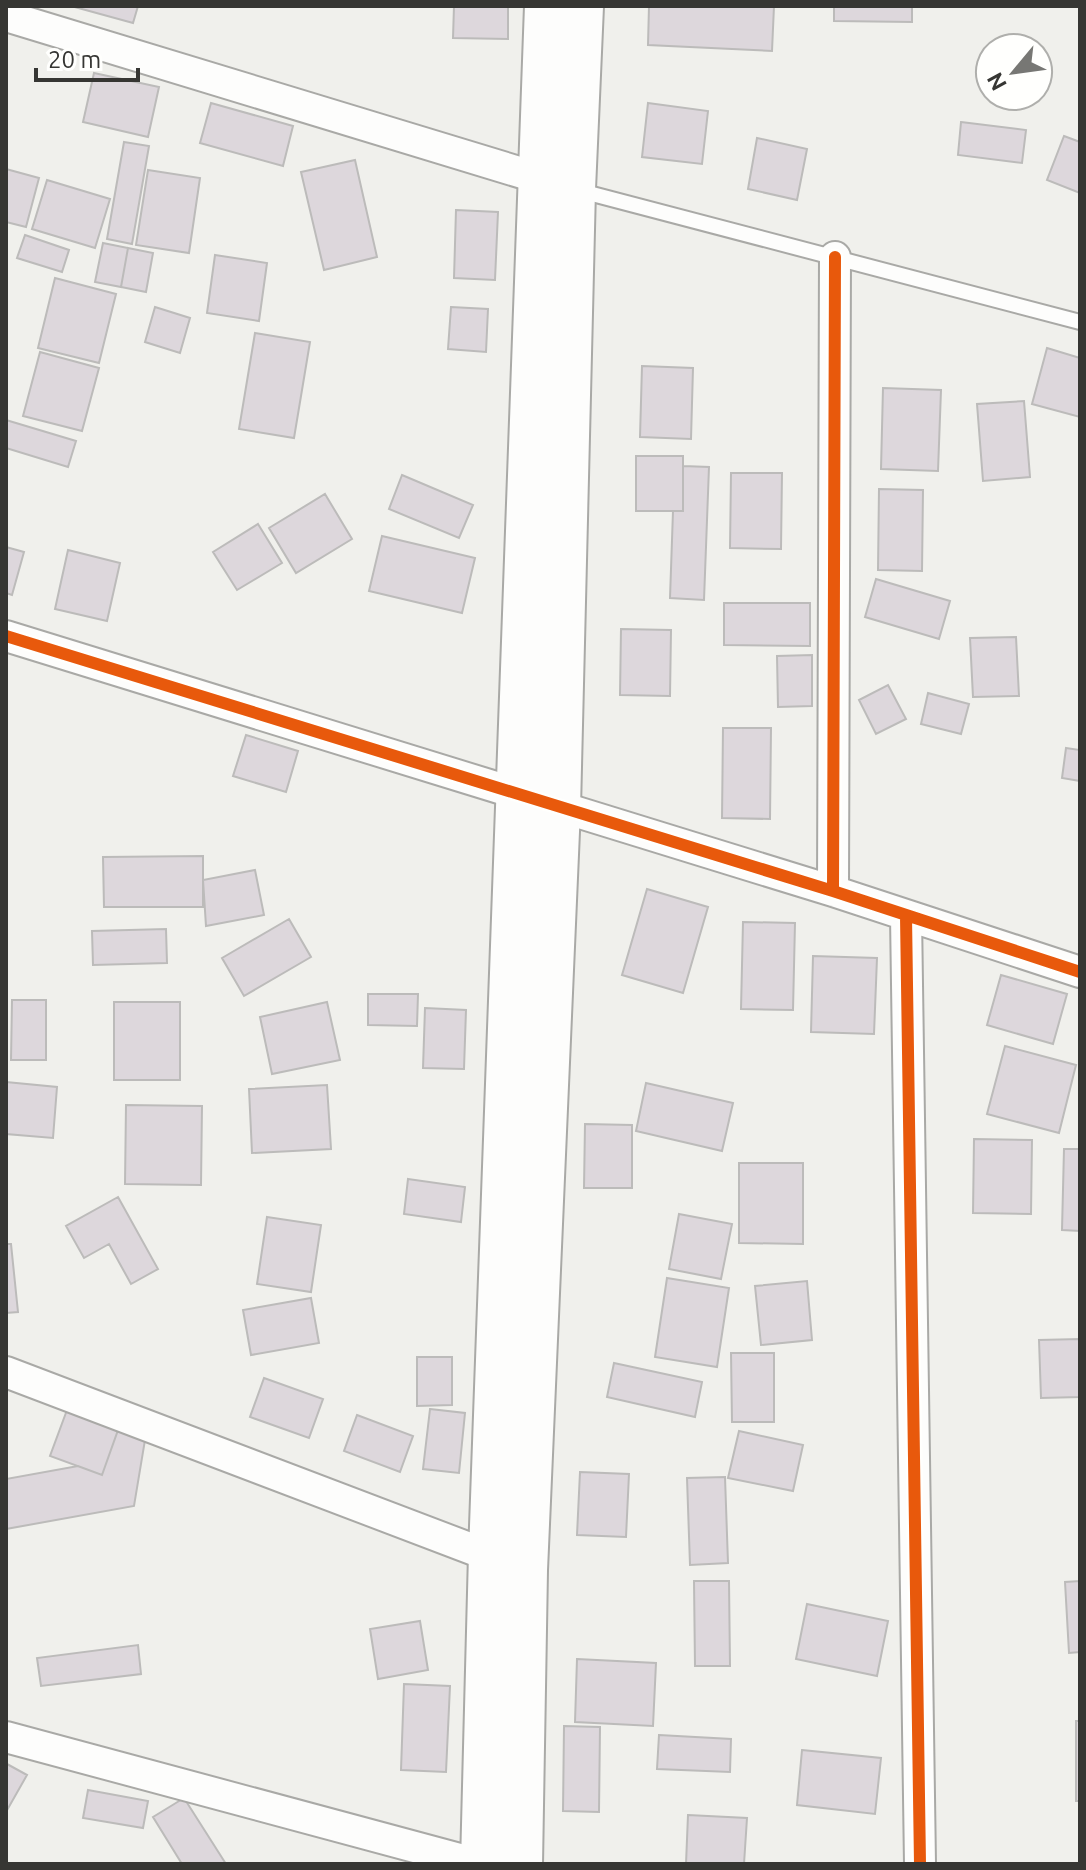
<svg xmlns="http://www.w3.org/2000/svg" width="1086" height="1870" viewBox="0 0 1086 1870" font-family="Ubuntu,sans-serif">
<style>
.building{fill:#ddd7dc;stroke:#bcbbba;stroke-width:2}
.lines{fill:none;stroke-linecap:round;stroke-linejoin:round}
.service-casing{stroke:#a9a9a6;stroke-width:18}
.minor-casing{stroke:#a9a9a6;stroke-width:34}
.secondary-casing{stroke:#a9a9a6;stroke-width:46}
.service{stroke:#fdfdfc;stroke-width:14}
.minor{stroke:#fdfdfc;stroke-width:30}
.secondary{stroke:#fdfdfc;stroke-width:42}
.cycleway-casing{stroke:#fffffd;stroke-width:17}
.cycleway{stroke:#e8590c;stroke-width:12}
</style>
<rect width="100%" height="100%" fill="#f0f0ec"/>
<path class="building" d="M71 6H138L133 23Z
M454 6H508V39L453 38Z
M649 6H774L772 51 648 45Z
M834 6H912V22L834 21Z
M94 73 159 87 148 137 83 122Z
M211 103 293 126 283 166 200 143Z
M648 103 708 111 702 164 642 157Z
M961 122 1026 130 1022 163 958 155Z
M1064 136 1080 142V193L1047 180Z
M757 138 807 149 797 200 748 189Z
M124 142 149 146 132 244 107 239Z
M355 160 377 257 324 270 301 172Z
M6 169 39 178 26 227 6 222Z
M148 170 200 178 189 253 136 245Z
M47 180 110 199 95 248 32 229Z
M456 210 498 212 495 280 454 278Z
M25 235 69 250 62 272 17 258Z
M103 243 128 248 121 287 95 282Z
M128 248 153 253 146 292 121 287Z
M215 255 267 263 259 321 207 313Z
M55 278 116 294 99 363 38 348Z
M155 307 190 318 180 353 145 342Z
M451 307 488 309 486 352 448 349Z
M255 333 310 342 294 438 239 429Z
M1047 348 1080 358V417L1032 404Z
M40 352 99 368 82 431 23 416Z
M642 366 693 368 691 439 640 437Z
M883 388 941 390 938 471 881 469Z
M1024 401 1030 477 983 481 977 404Z
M6 420 76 441 68 467 6 448Z
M636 456H683V511H636Z
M683 466 709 467 704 600 670 598 673 511H683Z
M731 473H782L781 549 730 548Z
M402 475 473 505 459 538 389 509Z
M879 489 923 490 922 571 878 570Z
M325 494 352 539 296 573 269 528Z
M258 524 282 563 237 590 213 552Z
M382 536 475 558 462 613 369 591Z
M6 547 24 552 12 595 6 593Z
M68 550 120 563 107 621 55 609Z
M876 579 950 601 939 639 865 617Z
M724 603H810V646L724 645Z
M621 629 671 630 670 696 620 695Z
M1016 637 1019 696 973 697 970 638Z
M812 655V706L778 707 777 656Z
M888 685 906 719 876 734 859 700Z
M928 693 969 704 961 734 921 724Z
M723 728H771L770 819 722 818Z
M246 735 298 751 286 792 233 776Z
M1066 748 1080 750V781L1062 778Z
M203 856V907H104L103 857Z
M255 870 264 915 206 926 203 880Z
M647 889 708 907 683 993 622 975Z
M289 919 311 957 244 996 222 958Z
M743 922 795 923 793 1010 741 1009Z
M166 929 167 963 93 965 92 931Z
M813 956 877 958 874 1034 811 1032Z
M1001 975 1067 994 1053 1044 987 1025Z
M368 994H418L417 1026 368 1025Z
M12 1000H46V1060H11Z
M114 1002H180V1080H114Z
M327 1002 340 1060 272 1074 260 1017Z
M425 1008 466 1010 464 1069 423 1068Z
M1005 1046 1076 1065 1059 1133 987 1114Z
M6 1082 57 1087 53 1138 6 1134Z
M646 1083 733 1103 722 1151 636 1131Z
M327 1085 331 1149 252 1153 249 1089Z
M126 1105 202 1106 201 1185 125 1184Z
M585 1124 632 1125V1188H584Z
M974 1139 1032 1140 1031 1214 973 1213Z
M1064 1149H1080V1231L1062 1230Z
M739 1163H803V1244L739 1243Z
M408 1179 465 1187 461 1222 404 1214Z
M118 1197 158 1269 131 1284 109 1244 84 1258 66 1226Z
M679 1214 732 1224 721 1279 669 1269Z
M267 1217 321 1225 311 1292 257 1284Z
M6 1244H11L18 1312 6 1313Z
M667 1278 729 1288 717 1367 655 1357Z
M807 1281 812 1340 761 1345 755 1286Z
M311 1298 319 1343 251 1355 243 1310Z
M1080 1339V1397L1041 1398 1039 1340Z
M731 1353H774V1422H732Z
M417 1357H452V1405L417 1406Z
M614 1363 702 1382 695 1417 607 1397Z
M264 1378 323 1399 309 1438 250 1417Z
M430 1409 465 1413 459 1473 423 1469Z
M67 1410 118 1430 102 1475 50 1456Z
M357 1415 413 1436 400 1472 344 1451Z
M118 1430 145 1440 134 1506 6 1529V1479L78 1466 102 1475Z
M739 1431 803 1445 793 1491 728 1478Z
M580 1472 629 1474 626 1537 577 1535Z
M725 1477 728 1563 690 1565 687 1478Z
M694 1581H729L730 1666H695Z
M1080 1581V1652L1069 1653 1065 1582Z
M807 1604 888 1621 877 1676 796 1659Z
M420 1621 428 1670 378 1679 370 1629Z
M138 1645 141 1674 41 1686 37 1658Z
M577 1659 656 1663 653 1726 575 1722Z
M404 1684 450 1686 446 1772 401 1770Z
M1076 1721H1080V1801H1076Z
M564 1726 600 1727 599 1812 563 1811Z
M659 1735 731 1739 730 1772 657 1769Z
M802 1750 881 1758 875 1814 797 1805Z
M7 1764 27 1775 6 1812V1767Z
M88 1790 148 1801 143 1828 83 1818Z
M184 1798 226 1864H182L153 1817Z
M688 1815 747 1818 744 1864H686Z"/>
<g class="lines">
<defs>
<path id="service" d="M577 190 1080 322"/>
<path id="minor" d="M6 16 542 179
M6 636 833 891 1080 972
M833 891 835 257
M906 916 920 1864
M6 1372 506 1562
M6 1737 478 1864"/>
<path id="secondary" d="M482 1864 490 1554 546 6
M521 1864 526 1570 559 808 574 189 582 6"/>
</defs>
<use href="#service" class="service-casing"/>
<use href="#minor" class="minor-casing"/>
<use href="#secondary" class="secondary-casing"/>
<use href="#service" class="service"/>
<use href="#minor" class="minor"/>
<use href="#secondary" class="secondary"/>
<defs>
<path id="cycleway" d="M6 636 833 891 1080 972
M833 891 835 257
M906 916 920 1864"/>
</defs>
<use href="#cycleway" class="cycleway-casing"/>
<use href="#cycleway" class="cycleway"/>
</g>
<rect width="1086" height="1870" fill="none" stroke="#363633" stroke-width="16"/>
<g transform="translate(1014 72) rotate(241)"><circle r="38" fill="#fffffd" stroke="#afafac" stroke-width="2"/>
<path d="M0-6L14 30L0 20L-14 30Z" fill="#777774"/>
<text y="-12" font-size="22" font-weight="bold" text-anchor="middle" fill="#363633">N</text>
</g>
<path d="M36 68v12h102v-12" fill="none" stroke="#363633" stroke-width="4"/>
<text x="48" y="68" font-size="24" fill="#363633" stroke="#fffffd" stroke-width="6" paint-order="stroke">20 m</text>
</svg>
